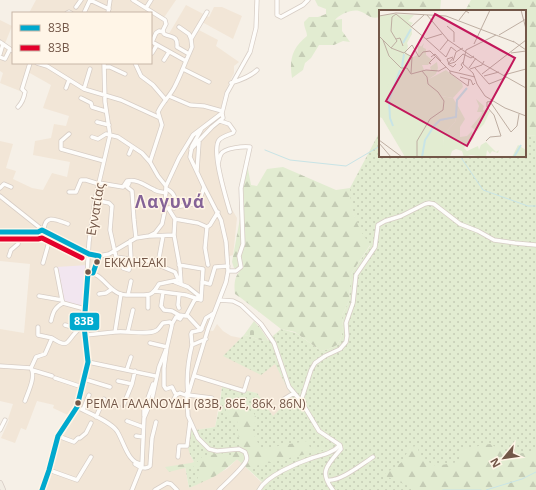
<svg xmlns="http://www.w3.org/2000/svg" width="536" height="490" viewBox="0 0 536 490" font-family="'Open Sans',sans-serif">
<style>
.residential{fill:#f2e6d7}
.education{fill:#f2e6f0}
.green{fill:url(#green-dots)}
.forest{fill:url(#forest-firs)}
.cemetery{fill:url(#cemetery-stones)}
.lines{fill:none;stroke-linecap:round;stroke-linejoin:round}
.stream{stroke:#c8e4e6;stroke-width:1}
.minor-casing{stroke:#d7cdc5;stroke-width:5}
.major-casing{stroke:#d5cbc4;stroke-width:6}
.minor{stroke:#fefdfb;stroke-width:3.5}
.major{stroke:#f2ede4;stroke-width:4.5}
.bus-1-casing{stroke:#fff5e7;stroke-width:8}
.bus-2-casing{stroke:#fff5e7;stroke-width:8}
.bus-1{stroke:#00a9ce;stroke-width:5}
.bus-2{stroke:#e4002b;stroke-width:5}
.bus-dot{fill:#735748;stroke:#fff5e7;stroke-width:1.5}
.labels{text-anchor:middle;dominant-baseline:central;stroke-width:3;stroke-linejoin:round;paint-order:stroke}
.bus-label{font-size:12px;fill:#735748;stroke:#fff5e7;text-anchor:start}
.street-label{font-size:13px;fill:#735748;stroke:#fff5e7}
.district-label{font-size:17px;font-weight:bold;letter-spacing:1px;fill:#856397;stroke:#fff5e7}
.inset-river{fill:none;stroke:#c8e4e6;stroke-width:2}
.inset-road{fill:none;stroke:#beaea2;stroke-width:1}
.view{fill:#c2185b;fill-opacity:0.15;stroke:#c2185b;stroke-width:2}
.inset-edge{fill:none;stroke:#735748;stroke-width:2}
.line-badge{stroke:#fff5e7;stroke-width:1.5}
.badge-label{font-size:11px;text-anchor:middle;font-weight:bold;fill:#fff}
</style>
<defs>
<pattern id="green-dots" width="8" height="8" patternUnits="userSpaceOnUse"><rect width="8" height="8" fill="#e2ecd1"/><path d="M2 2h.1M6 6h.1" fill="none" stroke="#c5ccb5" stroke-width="1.8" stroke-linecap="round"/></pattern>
<pattern id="forest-firs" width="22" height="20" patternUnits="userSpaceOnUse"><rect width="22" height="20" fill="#e2ecd1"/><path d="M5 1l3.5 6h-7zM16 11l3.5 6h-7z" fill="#c5ccb5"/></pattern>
<pattern id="cemetery-stones" width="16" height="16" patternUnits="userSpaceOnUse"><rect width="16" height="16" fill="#e2ecd1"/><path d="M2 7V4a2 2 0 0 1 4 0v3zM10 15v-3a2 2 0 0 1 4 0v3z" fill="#c5ccb5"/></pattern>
</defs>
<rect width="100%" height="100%" fill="#f6f0e7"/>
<path class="residential" d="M36 0H176L163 19 165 23 159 33 167 37 186 5 209 17 214 7H222L242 16 233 39 202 22 197 29 218 40 216 46 239 62 234 66V73L224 94 221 109 215 117 220 122 230 125 233 131 220 137 216 146 225 197 237 218 234 247 233 255 226 257 227 271 225 281 207 330 213 331 217 324 223 331 231 336 241 338 224 356 275 363 292 397 273 417 257 393 222 386 215 427 196 430 190 455 194 462 185 467 189 488 227 469 237 459 262 483 256 490H44L56 446 72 417 53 408 54 405 37 401 26 430 21 428 15 443 1 438 9 420 8 419 13 404 0 401V329L24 333 30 264 0 261V141L13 144 6 168 16 171 13 179 32 188 43 190 52 173 67 177 70 162 33 155 35 141 51 138 54 124 66 126 69 116 43 108 51 85 28 72 20 91 0 83 3 73 0 71V20L12 26 4 46 13 52V63H151V13H29Z"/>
<path class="education" d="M88 265 84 306 63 303 56 267Z"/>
<path class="green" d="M379 133H380V156H525V136L536 135V490H256L262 482 237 459C223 472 207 481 189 488L185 466 194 462C185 447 187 438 188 422L192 419 196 430 215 427 220 404 222 386 257 393 273 416 292 397 275 364 261 375 223 356 244 335C252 336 259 341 267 341L281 329 296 333 321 351 329 349 337 345 340 340 343 331 342 315 349 301 351 274 370 246 358 229 350 203V188Z"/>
<path class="forest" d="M315 0H441L440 11 434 9 433 11H380V17C369 20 369 14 359 11 352 9 340 14 335 20L342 19V31L350 42 343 41 334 45H319L311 58 305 63 303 70 292 78C289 60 292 48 307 36 307 31 304 28 304 22L309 17H318L326 14V9L318 6Z
M471 0H536V135L525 136V11H465Z
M247 164 251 185 257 186 267 169 283 167 336 190 350 188C350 211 357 227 370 245L351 274 349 301 342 315 343 331 340 340 337 345 329 349 321 351 295 332 281 329 241 298 235 294C234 286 234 277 240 271L234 268 232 262 241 213 244 212 243 187Z
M226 395H231L239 406 253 412 257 419 251 429 261 449 307 441 311 449 336 447 247 468 237 459C226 469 211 482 196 482L201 470 192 466 169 472 165 467 197 462 202 457 220 453 231 456 240 448 237 420 228 418 226 412Z
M490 444 510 454 536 452V490H412L413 488 383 475 402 462 410 447 418 446 419 457 436 466 458 462 462 449Z"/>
<path class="cemetery" d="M254 321 261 329 268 340 267 341C259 341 252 336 244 335Z"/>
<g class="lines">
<path class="stream" d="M265 150 290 160 346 166 380 146
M460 156 483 190 528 206H536
M443 490H481
M486 490 522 479 536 472"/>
<defs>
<path id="minor" d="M133 0 165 20 166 24 163 30 164 34C172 38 178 35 177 47L189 54C184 65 180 77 174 88 169 97 162 103 158 112L162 125 150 162
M277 0V15L281 17 303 5 308 0
M76 7 81 0
M146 8 151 0
M67 13 69 12 71 13
M84 13 90 0 109 9
M108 13 110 0
M179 27 189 34 191 39
M163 32 159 31 156 33 152 42 186 61
M0 42 13 51
M152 53 157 45
M0 54 3 44
M189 54 192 47 191 39 207 12
M0 57 5 59 10 49
M164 60 169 52
M37 63 47 66 84 89 121 100 158 117
M135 63 141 76 153 85 165 99V101
M104 67H110L125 74
M183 69 209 82
M231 83C240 80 250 77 257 70
M66 88 69 80
M84 89 90 69
M169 96 190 105 204 106 222 111
M81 98 91 103 92 107 105 111
M18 107C22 103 24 98 25 92L22 89 30 63
M220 121 229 124 234 131 233 133C228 135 223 136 219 140 211 151 226 198 230 212
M97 122 109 125
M201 130 192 146 190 157 204 187 221 220 226 242 228 271 226 282 208 329 187 398 188 416 198 438 209 449 217 451 239 449 245 452C246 455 248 458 246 461 243 468 225 484 219 490
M69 134 61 141V149L104 161
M92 137 98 139 106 134 118 137 142 153 150 162 158 176 166 186
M191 149 212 127 223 118 222 113
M129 154 132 147
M218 164C219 161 219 157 221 154 224 148 244 146 250 147L241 188 243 244 239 256 241 267 236 271H228
M197 171 199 142
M99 183 123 187 127 181C138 179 144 185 153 189 157 192 162 192 166 193
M129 183 127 187 132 191 134 220 136 238
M0 188 4 184 11 187
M167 189C176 194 175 198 174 208
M69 192H76L81 180H86L99 184
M0 196 44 231 89 254 99 256 109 254 136 238 149 236 155 233 162 224 165 210 166 186 179 158 193 135 222 113 227 93 250 52 256 28 257 0
M168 208 175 219
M169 208 199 203 204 187
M44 231C44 213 57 220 68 224
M0 232 16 231 38 232 42 230
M174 235 180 268 181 283
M150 236 174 235 175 219 198 223 207 227
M9 256 11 250 18 244 20 231
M153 262 159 258 163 236
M43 263 51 235
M208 265 205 248 207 227 210 225 218 212
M123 268 129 270 131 259 130 241
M56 269 62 300
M88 272C102 274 106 287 118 293 123 296 131 295 137 295 150 295 152 296 159 284L178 280V279L175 272 149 261 135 260 116 257 110 230 112 206 109 203 95 200
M93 273 99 256
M202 282 210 284 215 267 228 266
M155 291 163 292 161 306 164 310 172 311 179 315 186 316 194 301 198 297V295L188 287 175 282
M163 292 186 295 201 300 203 269 179 265
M99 294 106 293 112 289
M128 295 131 281
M179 295 178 305 179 308
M39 296 62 300 63 303 85 309
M219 300 233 301 241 305 261 324 274 343 289 387 301 401 319 431 340 445 341 449C328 464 318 472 333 490
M148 308V295
M187 315 199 328 202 329
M51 321C53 312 55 307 63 303
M172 324 176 317 180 319 182 316
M65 325 79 329
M38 327V335L52 338
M128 331 133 310
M86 335 115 332
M206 339 192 345C188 361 186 378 188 395L212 398
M150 343 167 347 164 368V386L166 389 172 387 175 393 177 394
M192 345 191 334 192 332 201 330 206 318 214 313
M88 362 155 376
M0 366 31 368
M127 369 131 357
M32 370 52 376
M195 376 244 391 248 378
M55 378 82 387
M84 379 110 387
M118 381 132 384 135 371
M25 401C28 392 36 377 31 368L36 357 45 354 52 338C69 349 66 342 76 332 78 329 81 328 84 326
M173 401 176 395 180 393 185 395 188 392
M281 401 294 393
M301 401 311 370 315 363 325 356 340 349 346 342 347 336 346 323 353 303 356 275 375 247 378 225 385 221 401 216 425 204 429 203 434 204 460 224 478 231 494 240 515 243 536 245
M183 404 187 398
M123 406 132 384
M77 407C88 413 110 421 117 431 124 442 128 464 142 464L144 418 152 399 159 367 167 347 172 325 170 322 163 323C161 325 159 329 157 330 149 336 125 330 115 332L121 294
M83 410 89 395
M144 416V409L153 384
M96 417 104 399
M127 421 143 427
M0 430 5 420
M58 436 74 442 78 438H80L86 433 91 423
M136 436 143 437
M178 457 179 446H187L190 422
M135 464C139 467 146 470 150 466L152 438 156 422
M49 470 77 480 91 457
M327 480C340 482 362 464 373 457
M42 490 49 470 58 436 77 407 88 362 87 347 84 326 89 242 95 200 110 135 105 102 104 63
M132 490 142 465
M155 490 167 483 171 484 177 490
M259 490C266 476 297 463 312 458 322 455 333 453 340 445"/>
<path id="major" d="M0 483 3 490"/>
</defs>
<use href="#minor" class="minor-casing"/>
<use href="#major" class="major-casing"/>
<use href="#minor" class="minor"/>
<use href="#major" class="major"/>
<defs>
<path id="bus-1" d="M0 232H38L42 230 89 254 99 256 93 273 88 272 84 326 88 362 77 407 58 436 49 470 42 490"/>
<path id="bus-2" d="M0 239H38L42 238 82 258"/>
</defs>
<use href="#bus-1" class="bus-1-casing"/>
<use href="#bus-2" class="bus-2-casing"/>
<use href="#bus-1" class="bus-1"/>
<use href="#bus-2" class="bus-2"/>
</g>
<g class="bus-dot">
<circle cx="97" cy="262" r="3.5"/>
<circle cx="88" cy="272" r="3.5"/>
<circle cx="78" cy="403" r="3.5"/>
</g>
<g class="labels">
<g class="bus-label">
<text x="104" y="262">ΕΚΚΛΗΣΑΚΙ</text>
<text x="86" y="403">ΡΕΜΑ ΓΑΛΑΝΟΥΔΗ (83Β, 86Ε, 86Κ, 86Ν)</text>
</g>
<g class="street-label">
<text transform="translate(95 209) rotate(-80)">Εγνατίας</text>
</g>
<g class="district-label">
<text x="170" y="201">Λαγυνά</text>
</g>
</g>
<g transform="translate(379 10)">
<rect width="147" height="147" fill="#f6f0e7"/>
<path d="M14 4 35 5 29 11 34 13 32 15 33 24 28 33 29 36 27 43 34 47 39 45V35L47 39V45L53 50 49 55H43L45 60H52L51 57 58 52 59 58 57 64 50 69 62 86 74 88 80 98 76 112 65 124 64 147H26L3 108 0 107V6Z" fill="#e2ecd1"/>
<path d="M45 33 41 47 51 50 46 52 39 50 32 63 40 45 39 38H41ZM21 59H23L19 71 24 68 26 75 20 77 19 88 9 100 4 87 10 86ZM67 60 83 73 84 77 74 88 62 86 49 72 50 69ZM0 64 10 73 8 78 0 77ZM97 89 105 96 104 100 111 101 105 114 98 121 92 117 102 105 103 102H98L100 96ZM80 98 86 109 81 117V127L88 126 93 121 95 128 85 138 88 141 99 136 100 140 102 135 107 132 117 142 120 140 119 143 113 141 111 144 108 140 107 147 92 145 85 147 83 141 77 139 73 141 71 147 63 146 65 124 76 112ZM139 135 147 140V147H133Z" fill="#e2ecd1"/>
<path class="inset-river" d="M24 33 32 19M23 57 25 44M14 116 11 108 10 90 21 60M43 147 46 130 55 116 61 110 77 107 78 90 88 78M135 147 142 135"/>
<path class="inset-road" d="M142 0 147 19M17 3 67 6 135 32M17 4 47 29M48 5 69 30 104 54 147 78M0 6 17 3M80 10 87 1 90 3M68 16 75 22V32M32 17 45 5M63 24 47 29 67 47 72 37 77 41M117 25 87 40 84 54 94 63 98 74 106 86 126 98 147 106M120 25 147 9M0 26 12 38M17 29 21 28 24 36M4 30 10 46 22 58H28M134 31 147 40M95 34 111 0M12 38 25 43 33 35 40 47 44 42 51 41 71 61 96 67M12 38 18 31 12 21 13 7 17 4M61 40 69 30M26 43 33 47 32 63M132 43 147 41M52 47 56 44 62 51M74 47 68 49 70 54 76 52 84 44 92 48 95 46M74 48 69 54 74 57 77 54M74 51 77 42 84 38M52 54 50 53 57 46M28 58 32 64 47 60 60 61 67 57M90 58 97 48M96 58 110 74 128 67M91 59 103 55 105 51M71 61V63L89 76 90 69M80 61 84 57 82 55 84 52M103 64 147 30M125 65 147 59M105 66 120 62M81 67 92 70 94 75 96 73M112 93 132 122 138 116 140 104M0 130 23 147M107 131 111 127 122 126 115 105 108 97V92L114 91M0 133 12 147M38 147V131L51 109 64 100 65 91 59 82 49 74 48 67 43 61"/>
<path class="view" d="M56 4 136 48 88 136 7 91Z"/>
<rect width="147" height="147" class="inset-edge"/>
</g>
<rect class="line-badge" x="69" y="312" width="31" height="19" rx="4" fill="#00a9ce"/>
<g class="badge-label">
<text x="84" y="325">83Β</text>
</g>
<rect x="12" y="12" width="140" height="52" fill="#fff5e7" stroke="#c7b6a7"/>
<rect x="20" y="25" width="20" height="6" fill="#00a9ce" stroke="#c7b6a7"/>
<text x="48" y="32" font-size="12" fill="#735748">83Β</text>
<rect x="20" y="45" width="20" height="6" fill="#e4002b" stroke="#c7b6a7"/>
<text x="48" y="52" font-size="12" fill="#735748">83B</text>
<g transform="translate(504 458) rotate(241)" stroke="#fff5e7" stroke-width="3" paint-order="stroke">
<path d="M0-3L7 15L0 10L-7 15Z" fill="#735748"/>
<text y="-6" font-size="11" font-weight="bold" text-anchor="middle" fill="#735748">N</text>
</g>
</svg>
